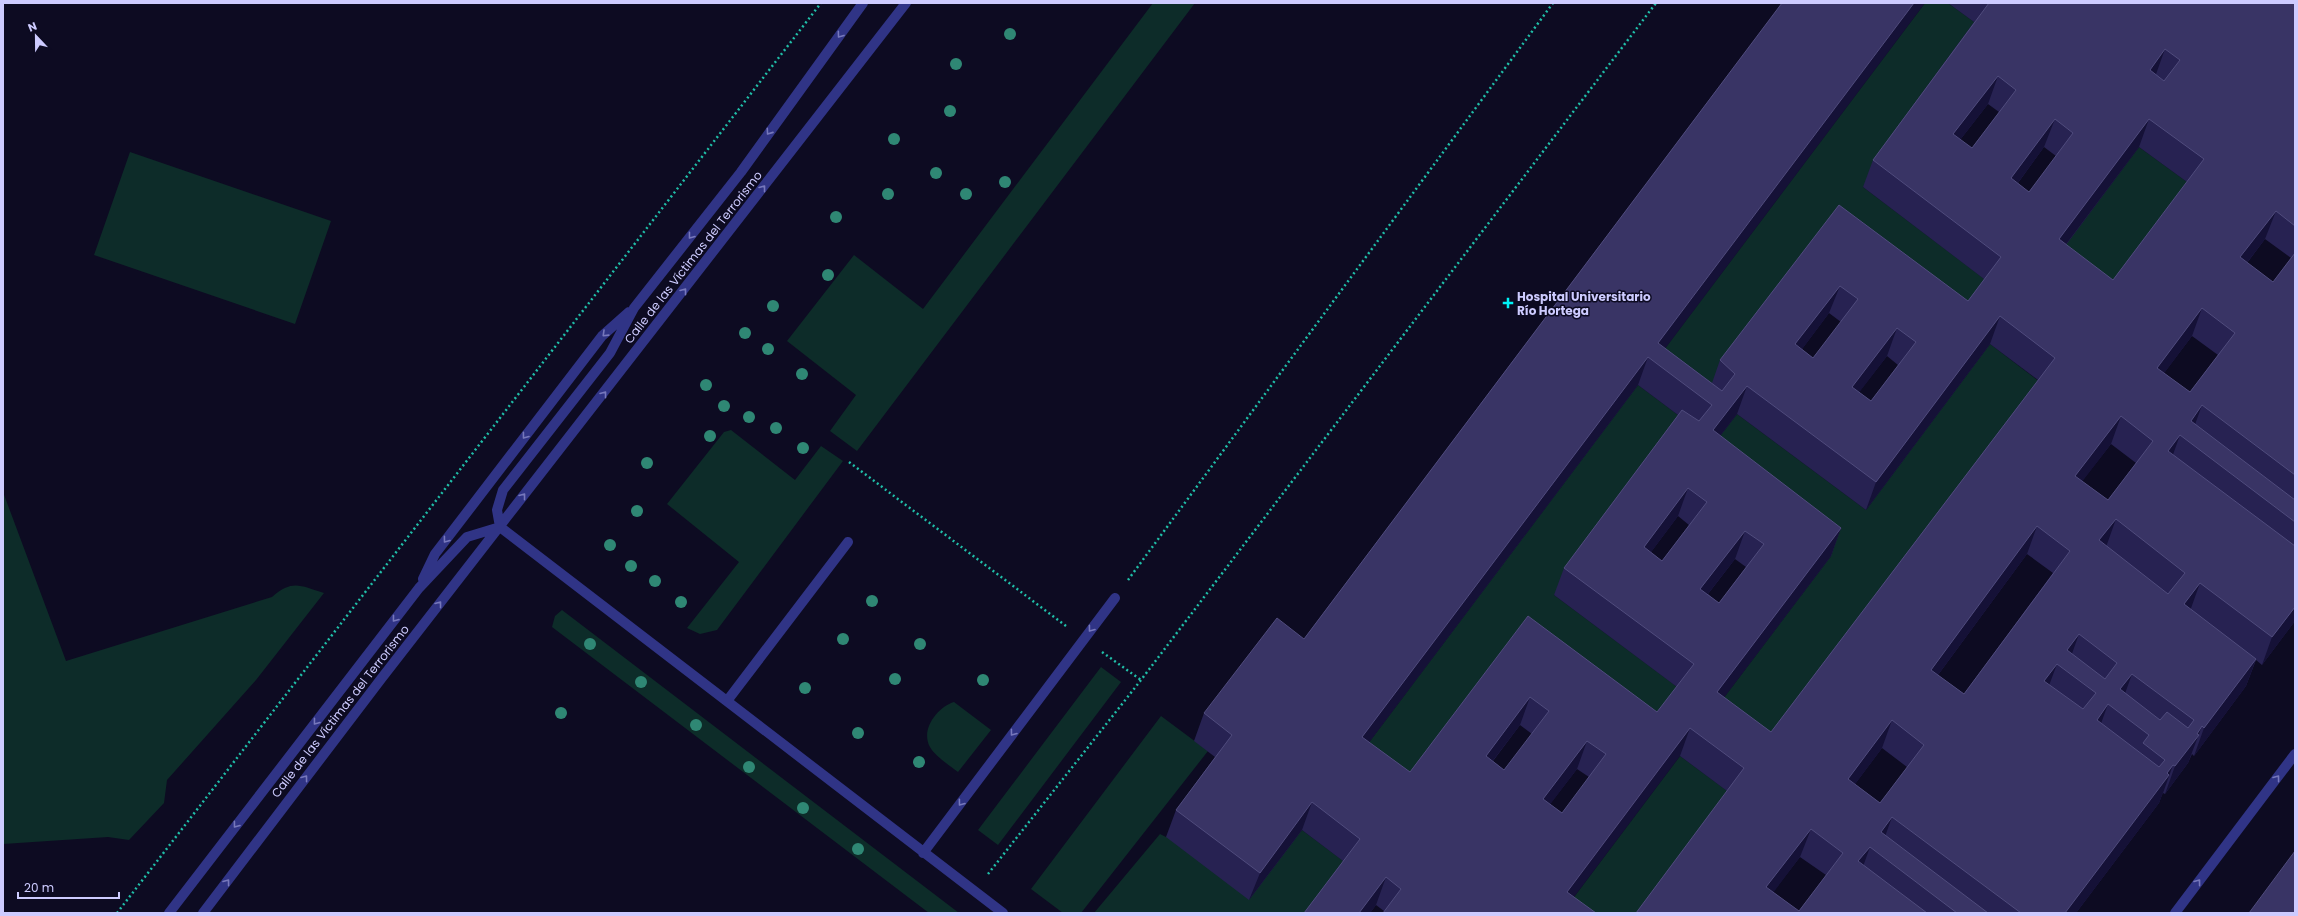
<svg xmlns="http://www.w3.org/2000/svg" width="2298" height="916" viewBox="0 0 2298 916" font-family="Poppins,sans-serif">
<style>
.green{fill:#0d2c29}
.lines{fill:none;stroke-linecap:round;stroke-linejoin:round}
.path{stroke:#20bea8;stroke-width:2.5;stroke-dasharray:2 3;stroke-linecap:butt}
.minor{stroke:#303486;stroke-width:10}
.tree{fill:#2f8774}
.wall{fill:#272252;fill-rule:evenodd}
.shaded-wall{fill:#151137}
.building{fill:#393465;stroke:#504c7d;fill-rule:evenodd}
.oneway{stroke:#7778bc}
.poi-dot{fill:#00f1f6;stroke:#0d0b22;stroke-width:1.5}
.labels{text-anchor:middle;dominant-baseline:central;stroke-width:3;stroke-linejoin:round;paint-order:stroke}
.street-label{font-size:12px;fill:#cdcbff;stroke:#0d0b22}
.poi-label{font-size:12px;font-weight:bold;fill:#cdcbff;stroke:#0d0b22;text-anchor:start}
</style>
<rect width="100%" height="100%" fill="#0d0b22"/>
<path class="green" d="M1153 3H1195L857 451 830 431 856 395 787 341 854 255 923 309Z
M1925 3H1948L1981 27 1863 187 1991 284 1958 329 1829 233 1710 388 1648 371Z
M2139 147 2194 187 2103 308 2049 267Z
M130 152 331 221 295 324 94 255Z
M1990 344 2045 386 1761 760 1707 720 1831 556 1703 458 1737 414 1866 510Z
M1638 385 1702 433 1554 595 1684 692 1647 740 1518 644 1399 800 1352 765Z
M731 430 795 480 821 446 843 461 717 630 700 634 687 628 739 562 667 504 724 432Z
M3 492 66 661 272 597C293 579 300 586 324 593L256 680 167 780 164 803 129 840 108 837 3 844Z
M562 610 959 913H929L552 627 555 616Z
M1101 667 1121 682 998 845 978 830Z
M954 702 991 730 958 772C949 765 935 756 930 747 920 729 938 707 954 702Z
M1161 716 1208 751 1081 913H1063L1031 889Z
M1680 756 1734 796 1646 913H1562Z
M1302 830 1350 866 1315 913H1094L1160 834 1166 837Z"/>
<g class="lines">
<path class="path" d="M849 462 1066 626
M1128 580 1553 3
M1102 652 1141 680
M988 874 1141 680 1656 3
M117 913 821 3"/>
<path class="minor" d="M500 527 497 510 503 490 610 353 634 308 741 172 863 3
M500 527 1003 913
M423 579 435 554 602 336 629 312
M727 701 848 542
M923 853 1115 598
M169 913 419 588 467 537 500 527
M203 913 381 679 906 3
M2175 913 2295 754"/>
</g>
<g class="tree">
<circle cx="1010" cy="34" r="6"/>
<circle cx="956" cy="64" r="6"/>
<circle cx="950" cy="111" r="6"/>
<circle cx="894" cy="139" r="6"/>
<circle cx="936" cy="173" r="6"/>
<circle cx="1005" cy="182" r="6"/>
<circle cx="888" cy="194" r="6"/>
<circle cx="966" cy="194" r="6"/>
<circle cx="836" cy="217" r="6"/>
<circle cx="828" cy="275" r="6"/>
<circle cx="773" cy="306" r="6"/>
<circle cx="745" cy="333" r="6"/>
<circle cx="768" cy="349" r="6"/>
<circle cx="802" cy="374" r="6"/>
<circle cx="706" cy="385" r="6"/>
<circle cx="724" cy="406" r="6"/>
<circle cx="749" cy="417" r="6"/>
<circle cx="776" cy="428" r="6"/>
<circle cx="710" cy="436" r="6"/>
<circle cx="803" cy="448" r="6"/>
<circle cx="647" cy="463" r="6"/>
<circle cx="637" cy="511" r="6"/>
<circle cx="610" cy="545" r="6"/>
<circle cx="631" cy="566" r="6"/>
<circle cx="655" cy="581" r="6"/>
<circle cx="872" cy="601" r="6"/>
<circle cx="681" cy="602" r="6"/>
<circle cx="843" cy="639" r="6"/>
<circle cx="590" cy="644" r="6"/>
<circle cx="920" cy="644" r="6"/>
<circle cx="895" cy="679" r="6"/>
<circle cx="983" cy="680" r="6"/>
<circle cx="641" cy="682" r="6"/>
<circle cx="805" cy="688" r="6"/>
<circle cx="561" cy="713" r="6"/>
<circle cx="696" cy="725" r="6"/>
<circle cx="858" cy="733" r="6"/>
<circle cx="919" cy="762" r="6"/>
<circle cx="749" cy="767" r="6"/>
<circle cx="803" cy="808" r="6"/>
<circle cx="858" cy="849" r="6"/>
</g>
<path class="wall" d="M1782 3 1665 348 1712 383 1720 360 1839 205 1968 301 1984 279 1863 187 1873 160 1974 22 1948 3H2295V621L2262 665 2256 660 2246 686 2194 756 2192 754 2188 763 2165 794 2163 793 2162 795 2159 803 2076 913H1636L1727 791 1680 756 1384 911 1376 905 1370 913H1304L1343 861 1302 830 1249 900 1166 837 1176 810 1215 757 1194 741 1204 713 1304 639ZM1988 104 1999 112 1972 148 1960 140ZM2044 147 2056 156 2029 192 2018 183ZM2139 147 2187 182 2113 280 2066 245ZM2265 239 2291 258 2273 282 2247 263ZM1829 313 1841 322 1813 358 1802 349ZM2192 336 2218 355 2190 392 2164 373ZM1990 344 2038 380 1771 732 1724 697 1831 556 1841 528 1720 436 1737 414 1866 510ZM1887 356 1898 365 1871 401 1859 392ZM1638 385 1678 415 1564 568 1554 595 1677 687 1657 712 1528 616 1410 772 1369 742ZM2111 444 2136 463 2108 500 2082 481ZM1678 516 1689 525 1662 561 1651 552ZM2027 554 2053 573 1964 694 1938 675ZM1735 559 1746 567 1719 603 1708 594ZM1520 725 1532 734 1504 770 1493 761ZM1882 748 1907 767 1880 803 1855 784ZM1577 769 1589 777 1562 813 1550 804ZM1800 857 1826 875 1799 911 1773 892Z"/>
<path class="shaded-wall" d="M1914 3H1925L1655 362 1658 343Z
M2165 49 2155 77 2150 70Z
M1998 76 1988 104 1943 162 1953 134Z
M2055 119 2044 147 2001 206 2011 178Z
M2149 119 2139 147 2049 267 2059 239Z
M2276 211 2265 239 2230 285 2240 257Z
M1840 286 1829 313 1785 372 1795 344Z
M2202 308 2192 336 2147 396 2157 368Z
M2000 316 1990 344 1866 510 1876 482Z
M1897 328 1887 356 1842 415 1852 387Z
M1648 357 1638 385 1352 765 1362 737Z
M1747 386 1737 414 1703 458 1713 430Z
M2202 405 2192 433 2191 421Z
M2121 416 2111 444 2065 504 2075 476Z
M2180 435 2170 463 2168 451Z
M1688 488 1678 516 1634 575 1644 547Z
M2116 519 2106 547 2099 540Z
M2037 526 2027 554 1921 698 1931 670Z
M1841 528 1831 556 1707 720 1717 692Z
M1745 531 1735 559 1690 617 1700 589Z
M2200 583 2190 611 2184 604Z
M2295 607V621L2262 665 2272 637Z
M2079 634 2069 662 2067 650Z
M2256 659 2246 686 2194 756 2204 728Z
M2057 664 2047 691 2044 681Z
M2132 674 2122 702 2120 689Z
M1530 697 1520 725 1475 784 1486 756Z
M2108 704 2098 732 2097 720Z
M1892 720 1882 748 1838 807 1848 779Z
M2202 726 2188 763 2165 794 2175 766Z
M1690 728 1680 756 1562 913 1567 892Z
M1587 741 1577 769 1533 827 1543 799Z
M2173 765 2163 793 2162 795 2159 803 2076 913H2065Z
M1312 802 1302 830 1249 900 1260 873Z
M1892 817 1882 845 1881 832Z
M1811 829 1800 857 1758 913 1766 887Z
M1870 847 1860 875 1858 861Z
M1386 877 1376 905 1370 913H1359Z"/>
<path class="building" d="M1782 3H1914L1658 343 1722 391 1735 374 1720 360 1839 205 1968 301 2001 257 1873 160 1989 3H2295V226L2276 211 2240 257 2273 282 2295 253V475L2202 405 2191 421 2295 500V522L2180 435 2168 451 2295 546V607L2272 637 2200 583 2184 604 2256 659 2204 728 2202 726 2197 734 2199 735 2175 766 2173 765 2167 773 2169 775 2065 913H2021L1892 817 1881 832 1988 913H1957L1870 847 1858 861 1927 913H1636L1744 768 1690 728 1567 892 1596 913H1383L1401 889 1386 877 1359 913H1304L1360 839 1312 802 1260 873 1176 810 1232 735 1204 713 1277 618 1304 639ZM2165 49 2180 60 2164 81 2150 70ZM1998 76 2016 90 1972 148 1953 134ZM2055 119 2073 133 2029 192 2011 178ZM2149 119 2204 159 2113 280 2059 239ZM1840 286 1858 299 1813 358 1795 344ZM2202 308 2235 333 2190 392 2157 368ZM2000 316 2055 358 1771 732 1717 692 1841 528 1713 430 1747 386 1876 482ZM1897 328 1916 342 1871 401 1852 387ZM1648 357 1712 405 1699 421 1682 410 1564 568 1694 664 1657 712 1528 616 1410 772 1362 737ZM2121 416 2153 441 2108 500 2075 476ZM1688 488 1707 502 1662 561 1644 547ZM2116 519 2185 573 2168 594 2099 540ZM2037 526 2070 551 1964 694 1931 670ZM1745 531 1764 544 1719 603 1700 589ZM2079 634 2117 663 2105 679 2067 650ZM2057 664 2096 693 2083 709 2044 681ZM2132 674 2194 720 2188 728 2167 712 2160 720 2120 689ZM1530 697 1549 711 1504 770 1486 756ZM2108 704 2149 735 2143 743 2165 760 2159 767 2097 720ZM1892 720 1924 745 1880 803 1848 779ZM1587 741 1606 754 1562 813 1543 799ZM1811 829 1843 853 1799 911 1766 887Z
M2295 851V913H2249Z"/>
<defs><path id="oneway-chevron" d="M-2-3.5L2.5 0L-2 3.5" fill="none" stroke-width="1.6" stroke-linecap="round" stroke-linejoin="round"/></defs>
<g class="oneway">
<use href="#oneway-chevron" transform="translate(840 35) rotate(126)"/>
<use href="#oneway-chevron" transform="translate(769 132) rotate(125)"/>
<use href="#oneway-chevron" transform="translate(763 188) rotate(-52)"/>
<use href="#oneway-chevron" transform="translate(691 236) rotate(128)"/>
<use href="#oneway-chevron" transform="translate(684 291) rotate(-52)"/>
<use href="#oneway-chevron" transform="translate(605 334) rotate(136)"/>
<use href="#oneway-chevron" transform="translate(604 394) rotate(-52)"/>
<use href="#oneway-chevron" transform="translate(525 436) rotate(127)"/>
<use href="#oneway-chevron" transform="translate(523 496) rotate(-52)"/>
<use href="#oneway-chevron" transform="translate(446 540) rotate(127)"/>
<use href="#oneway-chevron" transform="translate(439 604) rotate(-52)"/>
<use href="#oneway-chevron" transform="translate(395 619) rotate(128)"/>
<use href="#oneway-chevron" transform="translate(1091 629) rotate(127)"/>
<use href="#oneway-chevron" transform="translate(316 722) rotate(128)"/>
<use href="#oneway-chevron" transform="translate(1013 733) rotate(127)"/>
<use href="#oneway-chevron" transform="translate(305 778) rotate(-53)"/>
<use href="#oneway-chevron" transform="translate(2277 778) rotate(-53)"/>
<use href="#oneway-chevron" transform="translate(961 803) rotate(127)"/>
<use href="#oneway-chevron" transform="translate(236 825) rotate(127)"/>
<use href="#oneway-chevron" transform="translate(227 882) rotate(-53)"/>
<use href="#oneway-chevron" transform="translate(2198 882) rotate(-53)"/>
</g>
<path class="poi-dot" d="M1506 297h4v4h4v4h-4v4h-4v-4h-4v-4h4z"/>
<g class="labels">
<g class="street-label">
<text transform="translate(693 257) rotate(-52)">Calle de las Víctimas del Terrorismo</text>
<text transform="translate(340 711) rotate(-52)">Calle de las Víctimas del Terrorismo</text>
</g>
<g class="poi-label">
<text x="1517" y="296">Hospital Universitario<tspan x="1517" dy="14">Río Hortega</tspan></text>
</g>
</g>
<rect width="2298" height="916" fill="none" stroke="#cdcbff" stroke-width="8"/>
<g transform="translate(36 36) rotate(338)" stroke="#0d0b22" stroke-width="3" paint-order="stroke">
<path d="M0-3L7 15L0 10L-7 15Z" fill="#cdcbff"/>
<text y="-6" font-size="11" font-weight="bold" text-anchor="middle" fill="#cdcbff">N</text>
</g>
<path d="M18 892v6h101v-6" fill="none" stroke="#cdcbff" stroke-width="2"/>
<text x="24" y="892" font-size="12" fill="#cdcbff" stroke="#0d0b22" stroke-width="3" paint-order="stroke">20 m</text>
</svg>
